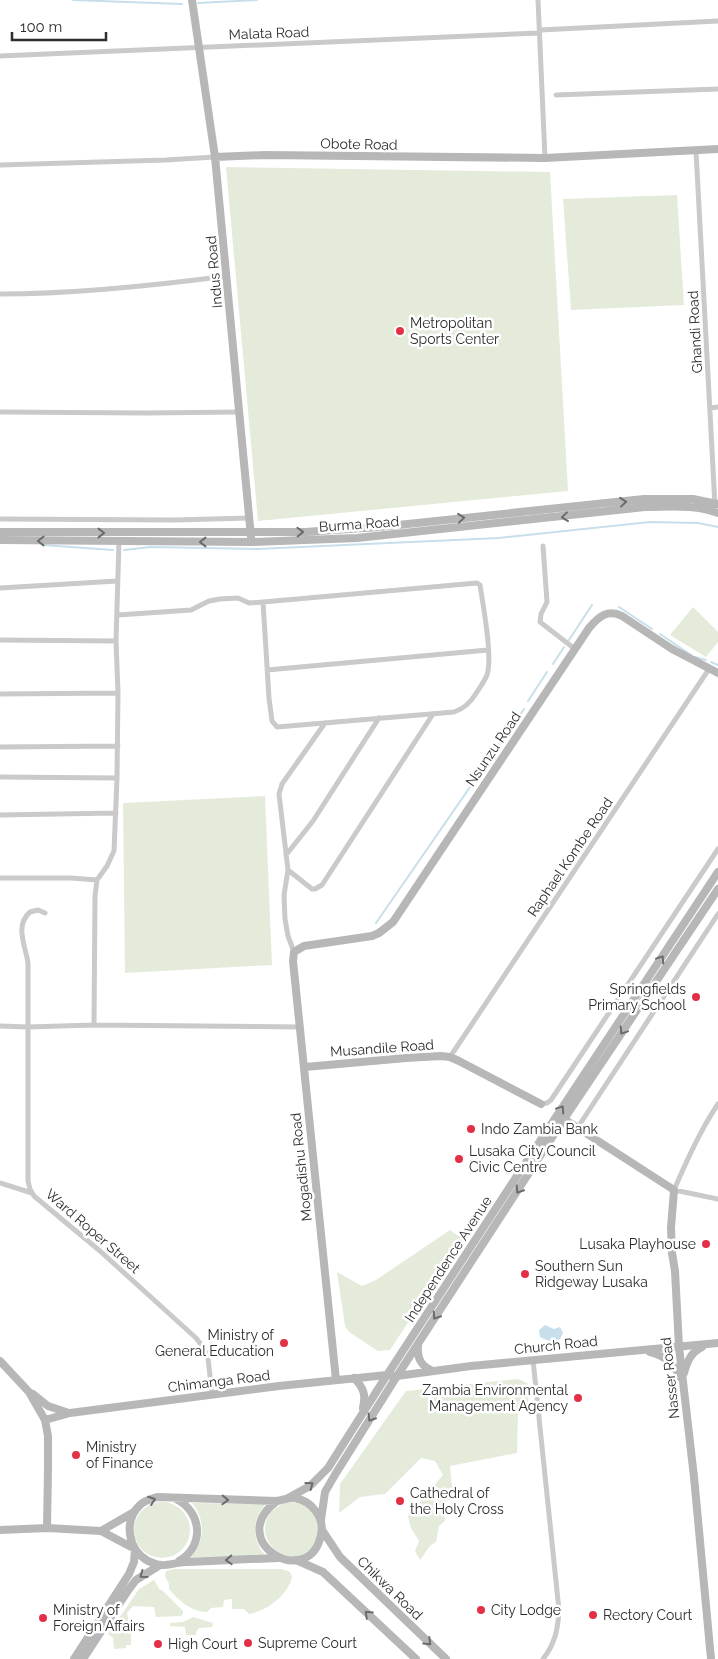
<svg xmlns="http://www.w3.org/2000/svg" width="718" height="1659" viewBox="0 0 718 1659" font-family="Raleway,sans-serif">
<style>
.green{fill:#e4ebdb}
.water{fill:#c7dfeb}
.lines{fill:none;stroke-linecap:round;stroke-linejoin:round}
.stream{stroke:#c7dfeb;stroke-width:2}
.street{stroke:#cacaca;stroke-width:5}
.secondary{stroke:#b7b7b7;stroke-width:8}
.oneway{stroke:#6b6b6b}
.poi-dot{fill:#e43047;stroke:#fff;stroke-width:2}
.labels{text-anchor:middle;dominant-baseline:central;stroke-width:5;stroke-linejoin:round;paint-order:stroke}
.street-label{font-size:14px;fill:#2d2d2d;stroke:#fff}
.poi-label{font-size:14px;fill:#2d2d2d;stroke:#fff;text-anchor:start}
</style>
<rect width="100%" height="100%" fill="#fff"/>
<path class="green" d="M226 167 550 172 568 491 258 521Z
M677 195 684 305 571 310 563 199Z
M693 607 718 632V642L706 657 670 635Z
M265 796 272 965 125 973 123 803Z
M450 1230 463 1239 390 1350 378 1351 349 1332 345 1326 337 1272 362 1286 376 1280Z
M518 1379 527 1383 529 1388 528 1404 518 1414 517 1453 450 1466 453 1497 444 1503 445 1521 439 1526 436 1542 430 1546 420 1560 415 1551 419 1541 411 1528 408 1516 443 1475 435 1461 421 1458 385 1494 360 1497 339 1513 340 1484 406 1391Z
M134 1530a28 28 0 1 1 56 0a28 28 0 1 1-56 0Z
M290 1502 301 1503 318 1516V1542C314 1546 309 1553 304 1555 299 1558 293 1558 288 1556 256 1547 258 1508 290 1502Z
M192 1503 266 1504C251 1520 251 1541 267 1557L190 1558C205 1542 206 1520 192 1503Z
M174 1569H282L290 1572 292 1577C288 1595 267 1611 249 1614L244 1609H232V1599L224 1600 223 1607 211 1608 207 1612C192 1612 178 1600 169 1589V1584L165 1576 166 1571Z
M154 1580 160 1590H162L183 1611V1614L181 1616 156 1617 154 1607 133 1606 127 1613 131 1630V1645H126V1648L114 1649 113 1638 108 1634 139 1589Z
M193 1617 213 1623 212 1627 199 1628 196 1632V1635H186L185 1627 170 1626V1623L183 1622Z"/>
<path class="water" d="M545 1325 554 1329 560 1327 563 1333 560 1339C552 1342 547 1341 540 1337L539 1330Z"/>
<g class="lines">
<path class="stream" d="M73 0 182 4
M198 3 257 0
M43 545 113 550
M124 550 151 547 257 549 499 538 650 522 698 523 718 527
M619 607 652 629
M660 634 691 655
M569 640 592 605
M695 657 706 660
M711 662 718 665
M553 664 564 647
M528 701 547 672
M376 923 524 709"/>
<path class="street" d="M538 0 545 158
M540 30 718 21
M0 56 539 33
M556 95 718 89
M696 151 715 506
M0 165 166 160 215 157
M0 294C76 294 151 286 227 276
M710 408 718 407
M0 412 145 413 239 412
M0 519 174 520 249 518
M543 546 547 602 541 614 540 622 575 649
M0 588 117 581
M118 615 191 610 209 601 220 599 238 598 249 603 263 602 477 583 480 585C483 605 493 657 487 675 484 682 479 689 475 695 470 703 463 709 454 712L277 727 272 721 269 698 263 602
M0 640 116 641
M267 670 488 650
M0 694 118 693
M0 747 118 746
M0 777 117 778
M0 815 116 813
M286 855 313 821 379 718
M288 870 312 889H315L322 885 433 714
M0 878H71L97 880
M45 913 38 910 30 912C14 926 26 947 28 963V1181L30 1189 34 1196 100 1251 196 1338 203 1347 208 1358 212 1394
M294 952 288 936 285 919 284 895 288 870 279 794 282 784 325 723
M94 1025 95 896 97 880 107 866 114 851 117 778 118 693 116 641 119 541
M0 1026 28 1027 94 1025 299 1027
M450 1057 709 669
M541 1104 547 1103 551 1100 718 849
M718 1104C700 1131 687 1160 674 1190L718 1199
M578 1127 718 914
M0 1183 32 1193
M533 1360 559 1610C558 1629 555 1644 543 1659"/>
<path class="secondary" d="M192 0 215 157 251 537
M215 157 265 155 545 158 718 149
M0 532H305L379 527 644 499H693L718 504
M0 540 252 542 357 538 645 507C669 507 695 504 718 513
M305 1067 406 1058 441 1056 450 1057 459 1061 541 1104
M564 1119 674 1190 671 1228 672 1253 675 1271 679 1347 694 1477 711 1659
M418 1345C417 1359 421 1366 433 1371
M650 1352C664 1355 674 1364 680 1377
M0 1361 29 1392 45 1420 48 1436V1468L47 1528
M684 1373C687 1362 691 1352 702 1347
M354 1378C364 1388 366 1395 363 1408
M336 1380 293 961 294 952 304 946 372 936 379 933 393 922 589 628C599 616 608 609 622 616L672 649 718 673
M33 1394 48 1406 69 1413
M45 1420 70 1413 279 1386 387 1375 397 1376 471 1366 718 1343
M288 1498 310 1486 328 1468 387 1375 515 1179 718 872
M176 1499C202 1512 205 1546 179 1561
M277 1501C223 1541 309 1592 321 1535 325 1518 312 1501 295 1498 289 1497 283 1500 277 1501L157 1497C151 1499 145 1500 140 1505 123 1521 128 1550 148 1561 151 1562 155 1564 159 1565 168 1566 177 1562 186 1562 216 1561 247 1559 278 1558
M321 1520 325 1492 336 1473 397 1376 564 1119 718 889
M0 1530 47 1528 101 1531 135 1549
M322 1530 340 1557 446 1659
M101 1531 134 1512
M296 1560 323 1572 416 1659
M74 1659 129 1574 134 1562 135 1549
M83 1659 129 1589 136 1580 160 1565"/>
</g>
<defs><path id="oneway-chevron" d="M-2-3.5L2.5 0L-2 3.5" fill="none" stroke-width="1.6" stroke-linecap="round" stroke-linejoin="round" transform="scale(1.25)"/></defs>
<g class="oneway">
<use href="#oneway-chevron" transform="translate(623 502) rotate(-6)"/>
<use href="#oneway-chevron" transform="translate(565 517) rotate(173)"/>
<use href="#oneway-chevron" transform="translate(461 518) rotate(-6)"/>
<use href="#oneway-chevron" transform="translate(300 532) rotate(-2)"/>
<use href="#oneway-chevron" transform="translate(101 533)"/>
<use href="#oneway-chevron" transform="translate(41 541) rotate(-180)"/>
<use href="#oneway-chevron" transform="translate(203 542) rotate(-180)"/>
<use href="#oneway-chevron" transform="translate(661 959) rotate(-56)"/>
<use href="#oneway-chevron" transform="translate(623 1031) rotate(124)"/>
<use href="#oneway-chevron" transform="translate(561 1109) rotate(-56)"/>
<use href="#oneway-chevron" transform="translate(519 1190) rotate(123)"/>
<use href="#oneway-chevron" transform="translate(436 1316) rotate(123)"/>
<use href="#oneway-chevron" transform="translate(371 1418) rotate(122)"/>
<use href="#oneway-chevron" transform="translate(310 1485) rotate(-36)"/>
<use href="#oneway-chevron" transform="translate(152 1500) rotate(-20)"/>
<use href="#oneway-chevron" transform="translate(225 1500) rotate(2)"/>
<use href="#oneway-chevron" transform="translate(229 1560) rotate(177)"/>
<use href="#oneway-chevron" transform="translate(143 1575) rotate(144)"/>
<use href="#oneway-chevron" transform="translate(368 1614) rotate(-137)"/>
<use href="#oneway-chevron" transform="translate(428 1642) rotate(44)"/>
</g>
<g class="poi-dot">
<circle cx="400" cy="331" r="5"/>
<circle cx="696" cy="997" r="5"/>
<circle cx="471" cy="1129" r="5"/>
<circle cx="459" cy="1159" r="5"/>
<circle cx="706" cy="1244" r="5"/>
<circle cx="525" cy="1274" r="5"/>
<circle cx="284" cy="1343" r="5"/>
<circle cx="578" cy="1398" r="5"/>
<circle cx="76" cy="1455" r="5"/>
<circle cx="400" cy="1501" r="5"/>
<circle cx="481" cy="1610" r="5"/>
<circle cx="593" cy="1615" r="5"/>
<circle cx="43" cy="1618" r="5"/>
<circle cx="248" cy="1643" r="5"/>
<circle cx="158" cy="1644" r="5"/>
</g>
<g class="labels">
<g class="street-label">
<text transform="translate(269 33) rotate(-2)">Malata Road</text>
<text transform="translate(359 144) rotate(1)">Obote Road</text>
<text transform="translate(214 272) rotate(-95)">Indus Road</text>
<text transform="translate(695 332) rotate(-93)">Ghandi Road</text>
<text transform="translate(359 524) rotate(-4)">Burma Road</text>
<text transform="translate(493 749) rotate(-56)">Nsunzu Road</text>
<text transform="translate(570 857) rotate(-56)">Raphael Kombe Road</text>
<text transform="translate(382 1048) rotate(-4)">Musandile Road</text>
<text transform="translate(301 1167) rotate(-96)">Mogadishu Road</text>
<text transform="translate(93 1231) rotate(41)">Ward Roper Street</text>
<text transform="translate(448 1259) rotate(-57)">Independence Avenue</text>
<text transform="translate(556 1345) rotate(-6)">Church Road</text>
<text transform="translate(670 1378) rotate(-96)">Nasser Road</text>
<text transform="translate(219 1381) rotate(-7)">Chimanga Road</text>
<text transform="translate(390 1588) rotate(44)">Chikwa Road</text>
</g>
<g class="poi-label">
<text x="410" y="323">Metropolitan<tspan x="410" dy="16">Sports Center</tspan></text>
<text x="686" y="989" text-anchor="end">Springfields<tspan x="686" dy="16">Primary School</tspan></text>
<text x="481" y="1129">Indo Zambia Bank</text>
<text x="469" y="1151">Lusaka City Council<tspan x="469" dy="16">Civic Centre</tspan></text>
<text x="696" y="1244" text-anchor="end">Lusaka Playhouse</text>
<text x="535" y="1266">Southern Sun<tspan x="535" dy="16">Ridgeway Lusaka</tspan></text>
<text x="274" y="1335" text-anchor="end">Ministry of<tspan x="274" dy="16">General Education</tspan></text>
<text x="568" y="1390" text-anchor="end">Zambia Environmental<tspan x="568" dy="16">Management Agency</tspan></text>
<text x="86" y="1447">Ministry<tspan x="86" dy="16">of Finance</tspan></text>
<text x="410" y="1493">Cathedral of<tspan x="410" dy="16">the Holy Cross</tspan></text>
<text x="53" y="1610">Ministry of<tspan x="53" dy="16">Foreign Affairs</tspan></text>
<text x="491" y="1610">City Lodge</text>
<text x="603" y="1615">Rectory Court</text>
<text x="258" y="1643">Supreme Court</text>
<text x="168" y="1644">High Court</text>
</g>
</g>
<path d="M12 32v8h94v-8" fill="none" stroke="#2d2d2d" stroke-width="2.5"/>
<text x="20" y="32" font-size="15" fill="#2d2d2d" stroke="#ffffff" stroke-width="4" paint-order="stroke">100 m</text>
</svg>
